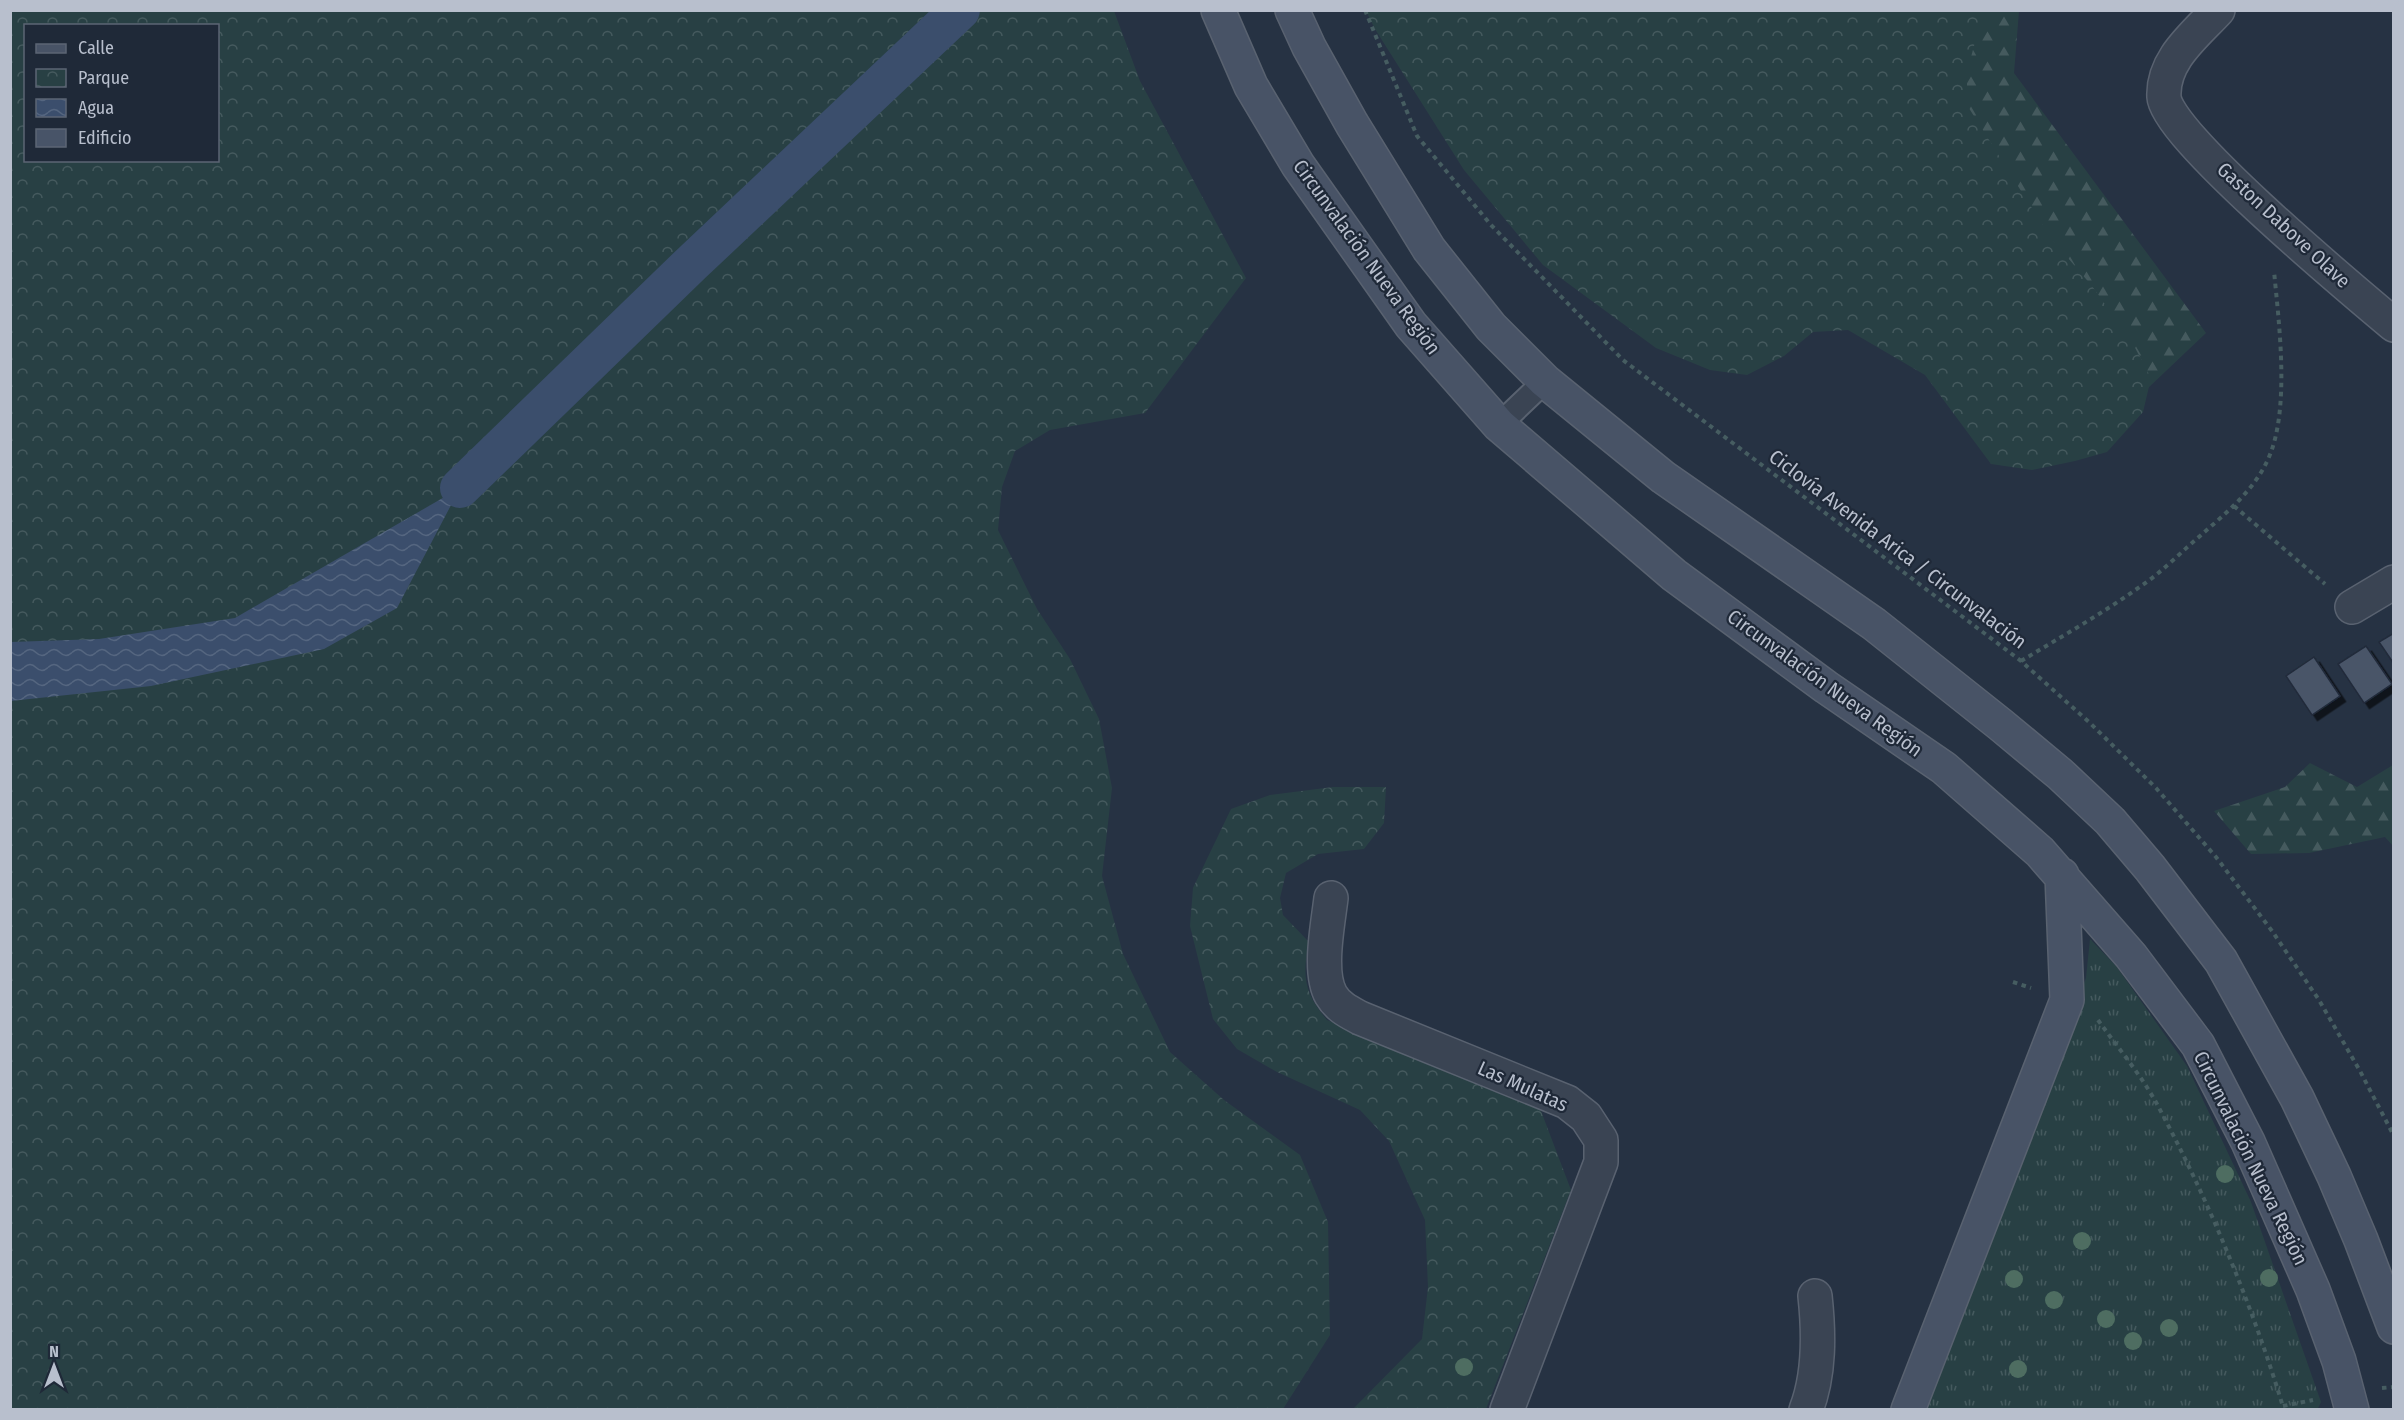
<svg xmlns="http://www.w3.org/2000/svg" width="2404" height="1420" viewBox="0 0 2404 1420" font-family="'Fira Sans Condensed',sans-serif">
<style>
.grass{fill:url(#grass-tufts)}
.forest{fill:url(#forest-firs)}
.park{fill:url(#park-crowns);fill-rule:evenodd}
.water{fill:url(#water-waves)}
.lines{fill:none;stroke-linecap:round;stroke-linejoin:round}
.canal{stroke:#3b4e6c;stroke-width:40}
.building{fill:#485468;stroke:#212b3a;stroke-width:1.5;filter:url(#shadow)}
.service-casing{stroke:#596270;stroke-width:26}
.minor-casing{stroke:#596270;stroke-width:36}
.secondary-casing{stroke:#596270;stroke-width:36}
.path{stroke:#465d61;stroke-width:4;stroke-dasharray:4.5 4.5;stroke-linecap:butt}
.service{stroke:#3a4453;stroke-width:22}
.minor{stroke:#3a4453;stroke-width:33}
.secondary{stroke:#485366;stroke-width:33}
.tree{fill:#4e6d61}
.labels{text-anchor:middle;dominant-baseline:central;stroke-width:4.5;stroke-linejoin:round;paint-order:stroke}
.street-label{font-size:20px;fill:#b8bfcd;stroke:#1f2938}
</style>
<defs>
<pattern id="grass-tufts" width="24" height="20" patternUnits="userSpaceOnUse" patternTransform="scale(1.5)"><rect width="24" height="20" fill="#284044"/><path d="M3 7l-1-3M5 7V3M7 7l1-3M15 17l-1-3M17 17v-4M19 17l1-3" fill="none" stroke="#455a5e"/></pattern>
<pattern id="forest-firs" width="22" height="20" patternUnits="userSpaceOnUse" patternTransform="scale(1.5)"><rect width="22" height="20" fill="#284044"/><path d="M5 1l3.5 6h-7zM16 11l3.5 6h-7z" fill="#455a5e"/></pattern>
<pattern id="park-crowns" width="20" height="18" patternUnits="userSpaceOnUse" patternTransform="scale(1.5)"><rect width="20" height="18" fill="#284044"/><path d="M2 6a3 3 0 1 1 6 0M12 15a3 3 0 1 1 6 0" fill="none" stroke="#455a5e"/></pattern>
<pattern id="water-waves" width="16" height="10" patternUnits="userSpaceOnUse" patternTransform="scale(1.5)"><rect width="16" height="10" fill="#3b4e6c"/><path d="M0 5q4-4 8 0t8 0" fill="none" stroke="#556680"/></pattern>
<filter id="shadow"><feDropShadow dx="5.5" dy="5.5" stdDeviation="0" flood-color="#0009"/></filter>
</defs>
<rect width="100%" height="100%" fill="#263243"/>
<path class="grass" d="M2090 939 2116 966 2187 1066 2251 1202 2321 1402 2317 1410H1926L1955 1320 2086 978Z"/>
<path class="forest" d="M1911 11H2019L2014 73 2206 333 2127 408Z
M2310 763 2357 787 2393 765V846L2385 837 2309 853 2251 854 2214 811 2285 787Z"/>
<path class="park" d="M10 11H1114L1140 81 1246 278 1145 413 1050 430 1015 451 1002 487 998 530 1037 609 1070 659 1099 719 1112 788 1102 876 1123 954 1170 1052 1224 1100 1300 1155 1328 1222 1330 1335 1283 1409H11ZM26 26H218V160H26Z
M1366 11H1986L1981 20 1967 72V105L2050 237 2092 286 2132 342 2151 378 2143 412 2107 452 2075 461 2032 470 1991 464 1925 375 1848 330 1813 332 1784 356 1747 375 1710 370 1656 348 1543 265 1464 170 1375 29Z
M1333 787H1386L1384 823 1364 849 1318 854 1286 873 1280 898 1283 915 1309 942C1302 976 1304 993 1327 1020L1529 1099 1541 1111 1571 1190 1486 1409H1353L1422 1339 1428 1287 1425 1220 1389 1141 1360 1110 1277 1072 1237 1049 1213 1019 1190 926 1193 888 1231 809 1270 795Z"/>
<path class="water" d="M460 488 397 608 324 649 151 686 11 701V642L99 639 235 618Z"/>
<g class="lines">
<path class="canal" d="M460 488 692 263 960 10"/>
</g>
<path class="building" d="M2394 633V664L2379 642Z
M2366 646 2392 684 2364 703 2338 664Z
M2314 657 2340 696 2312 715 2286 676Z"/>
<g class="lines">
<defs>
<path id="service" d="M1499 425 1545 381"/>
<path id="minor" d="M2218 10C2195 35 2162 60 2164 97 2166 135 2356 293 2394 325
M2352 607 2394 582
M1331 898C1328 924 1318 972 1331 995 1338 1007 1349 1012 1360 1018L1567 1102 1586 1117 1601 1140V1162L1507 1410
M1806 1410C1820 1374 1819 1333 1815 1296"/>
<path id="secondary" d="M1218 10 1251 86 1298 165 1411 325 1499 425 1674 575 1826 687 1944 768 2040 852 2131 956 2198 1045 2248 1142 2313 1290 2339 1361 2352 1410
M1292 10 1309 47 1352 124 1429 249 1491 327 1545 381 1663 477 1874 624 2001 725 2060 774 2110 821 2150 868 2221 961 2297 1098 2334 1176 2361 1240 2394 1327
M1908 1410 2067 1000 2062 875"/>
</defs>
<use href="#service" class="service-casing"/>
<use href="#minor" class="minor-casing"/>
<use href="#secondary" class="secondary-casing"/>
<path class="path" d="M1365 10 1417 136 1491 225 1623 360 2021 661 2090 723 2156 788 2216 857 2272 931 2319 1000 2360 1071 2394 1136
M2234 506 2325 584
M2021 661C2061 637 2103 613 2141 586 2162 572 2181 552 2200 536 2226 513 2255 490 2269 457 2290 408 2279 324 2274 271
M2013 982 2031 988
M2098 1020C2118 1048 2142 1076 2158 1106 2209 1201 2253 1307 2284 1410
M2382 1388 2394 1387
M2283 1406 2313 1400"/>
<use href="#service" class="service"/>
<use href="#minor" class="minor"/>
<use href="#secondary" class="secondary"/>
</g>
<g class="tree">
<circle cx="2225" cy="1174" r="9"/>
<circle cx="2082" cy="1241" r="9"/>
<circle cx="2269" cy="1278" r="9"/>
<circle cx="2014" cy="1279" r="9"/>
<circle cx="2054" cy="1300" r="9"/>
<circle cx="2106" cy="1319" r="9"/>
<circle cx="2169" cy="1328" r="9"/>
<circle cx="2133" cy="1341" r="9"/>
<circle cx="1464" cy="1367" r="9"/>
<circle cx="2018" cy="1369" r="9"/>
</g>
<g class="labels">
<g class="street-label">
<text transform="translate(2284 225) rotate(43)">Gaston Dabove Olave</text>
<text transform="translate(1367 257) rotate(54)">Circunvalación Nueva Región</text>
<text transform="translate(1898 549) rotate(37)">Ciclovía Avenida Arica / Circunvalación</text>
<text transform="translate(1825 683) rotate(36)">Circunvalación Nueva Región</text>
<text transform="translate(1523 1086) rotate(24)">Las Mulatas</text>
<text transform="translate(2251 1158) rotate(64)">Circunvalación Nueva Región</text>
</g>
</g>
<rect width="2404" height="1420" fill="none" stroke="#b8bfcd" stroke-width="24"/>
<rect x="24" y="24" width="195" height="138" fill="#1f2938" stroke="#5c6574" stroke-width="1.5"/>
<rect x="36" y="44" width="30" height="9" fill="#485366" stroke="#5c6574" stroke-width="1.5"/>
<text x="78" y="54" font-size="18" fill="#b8bfcd">Calle</text>
<rect x="36" y="69" width="30" height="18" fill="url(#park-crowns)" stroke="#5c6574" stroke-width="1.5"/>
<text x="78" y="84" font-size="18" fill="#b8bfcd">Parque</text>
<rect x="36" y="99" width="30" height="18" fill="url(#water-waves)" stroke="#5c6574" stroke-width="1.5"/>
<text x="78" y="114" font-size="18" fill="#b8bfcd">Agua</text>
<rect x="36" y="129" width="30" height="18" fill="#485468" stroke="#5c6574" stroke-width="1.5"/>
<text x="78" y="144" font-size="18" fill="#b8bfcd">Edificio</text>
<g transform="translate(54 1366)" stroke="#1f2938" stroke-width="4.5" paint-order="stroke">
<path d="M0-4.5L10 22L0 15L-10 22Z" fill="#b8bfcd"/>
<text y="-9" font-size="16" font-weight="bold" text-anchor="middle" fill="#b8bfcd">N</text>
</g>
</svg>
